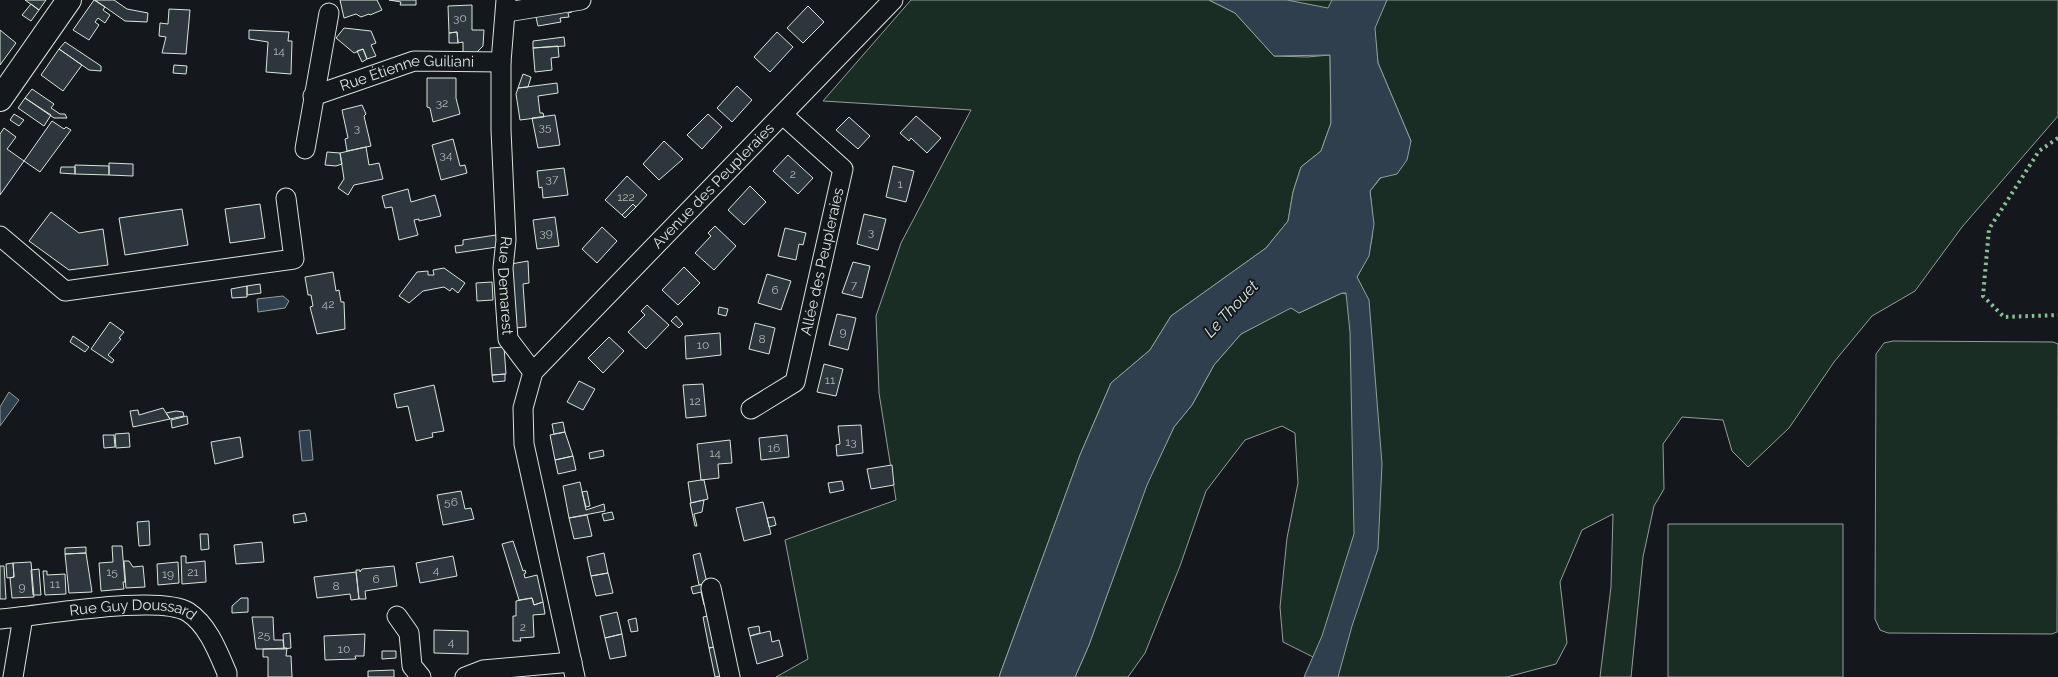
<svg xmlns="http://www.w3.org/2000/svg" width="2058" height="677" viewBox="0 0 2058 677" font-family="Raleway,sans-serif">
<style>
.green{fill:#1a2d24;stroke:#939e99}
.water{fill:#2f3f4d;stroke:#939e99}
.building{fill:#2c363c;stroke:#d8e6dc}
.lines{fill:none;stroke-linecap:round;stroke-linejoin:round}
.minor-casing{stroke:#d8e6dc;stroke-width:21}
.major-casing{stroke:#d8e6dc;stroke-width:26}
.minor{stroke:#14181c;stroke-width:19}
.major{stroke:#14181c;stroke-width:24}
.hedge{stroke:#8ac095;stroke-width:4;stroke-dasharray:2.5 4;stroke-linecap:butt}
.labels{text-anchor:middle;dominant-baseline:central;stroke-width:4;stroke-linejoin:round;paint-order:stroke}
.number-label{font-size:12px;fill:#adbab4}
.street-label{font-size:15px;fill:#d8e6dc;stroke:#14181c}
.water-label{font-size:16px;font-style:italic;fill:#d8e6dc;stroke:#14181c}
</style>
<rect width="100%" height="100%" fill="#14181c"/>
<path class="green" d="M911 0H1209L1235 13 1274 56 1307 57 1330 55 1331 123 1321 151 1301 167 1293 192 1288 221 1266 248 1171 316 1150 350 1111 383 1080 455 999 677H776L808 659 785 540 896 500 879 393 876 316 901 243 971 110 823 101Z
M1287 0H2058V116L1962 227 1915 291 1872 316 1834 362 1789 428 1748 467 1732 451 1723 420 1682 417 1663 444 1664 489 1654 506 1643 557 1631 677H1600L1611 587 1613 514 1582 530 1560 582 1567 643 1556 664 1507 677H1338L1339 670 1283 642 1280 607 1287 538 1298 483 1295 433 1282 426 1245 440 1206 491 1180 566 1145 653 1128 677H1075L1089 645 1147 484 1174 427 1192 405 1214 365 1241 334 1291 307 1299 313 1342 293 1368 300 1357 277C1376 244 1374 229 1370 191L1411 141 1378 63 1374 28Z
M1893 341 2053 342 2058 344 2057 632 2052 634 1888 633 1880 630 1875 619 1876 354 1884 343Z
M1668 524H1843V677H1668Z"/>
<path class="water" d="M1209 0H1287L1328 8 1332 0H1387L1375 28 1378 63 1411 141 1407 160 1397 174 1380 178 1370 191 1374 224 1369 256 1357 277 1369 300 1382 464 1378 549 1352 626 1338 677H1304L1322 636 1354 534 1350 332 1346 293H1342L1299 313 1291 308 1241 334 1214 365 1192 405 1174 427 1147 485 1089 645 1075 677H999L1080 455 1111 383 1150 350 1171 316 1266 248 1288 221 1293 192 1301 167 1321 151 1331 123 1330 55 1274 56 1235 13Z
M283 296 289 301 285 308 258 312 257 299Z
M9 392 19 400 0 426V407Z
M310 430 313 460 302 461 299 431Z"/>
<path class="building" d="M25 0H46L39 10Z
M94 0 105 7 103 10 110 15 105 23 98 18 95 22 99 25 89 40 73 30Z
M95 0H114L127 9 148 13 147 22 125 21Z
M340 0H377L382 10 370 15 369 14 361 17 356 14 344 18Z
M389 0H416V5H400L401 2Z
M31 4 39 10 31 21 22 15Z
M472 5V30H484L483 46 476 53H463V42L458 43 457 32 449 33 448 6Z
M808 6 824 22 803 43 787 28Z
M572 7V12L568 13 569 17 560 18 561 22 538 26 535 13Z
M169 9 190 10 186 54 162 53 166 37 159 36 160 23 168 24Z
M344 28 371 31 376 43 371 45 376 56 367 59 363 49 354 53 336 38Z
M0 30 16 43 0 65Z
M249 30 289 32 288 41H292L291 74 266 72 268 42 249 39Z
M457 32 458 43H449V33Z
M777 32 793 47 770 72 754 57Z
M564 37 565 46 533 48V41Z
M65 42 101 66V71L89 70 59 49Z
M558 46 559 57 551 58 552 70 535 72 533 48Z
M59 49 82 65 63 91 41 75Z
M363 49 367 59 362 62 357 51Z
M174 65 187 66 186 74 173 73Z
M523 74 531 77 528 87 518 88Z
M427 78H456V98L460 114 433 122 430 108 427 107Z
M557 83 558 93 538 96 540 113H543L544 117 520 120 516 94 518 88Z
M737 86 752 100 732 122 717 108Z
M32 89 54 104 51 108 60 114H65L67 118H54L25 98Z
M25 98 51 115 44 126 18 108Z
M362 105 366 114 364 116 371 146 347 151 345 139 348 138 342 110Z
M14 114 24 120 19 126 10 120Z
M708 114 722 127 702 149 687 135Z
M555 115 560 145 538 148 532 118Z
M916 116 941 138 927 153 911 138 909 141 900 133Z
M849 117 870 136 858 149 836 130Z
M52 121 64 129 66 127 71 130 40 172 24 161Z
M4 128 16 137 7 149 24 161 0 195V134Z
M453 139 460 166 465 165 467 173 441 180 432 145Z
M664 141 683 159 659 180 643 164Z
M366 147 369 165 379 163 383 179 354 185 348 195 338 188 344 179 340 153Z
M327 152 340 153 342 164 336 166 325 165Z
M788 155 813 178 798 194 773 171Z
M109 163 133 164V176L109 175Z
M75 165 109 166V175L75 174Z
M893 166 914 171 906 202 886 197Z
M61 167H75V174L60 173Z
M564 168 568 195 543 198 542 187 539 188 537 171Z
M627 176 647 195 636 207 633 204 622 215 605 200Z
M750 186 766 202 744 225 728 210Z
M408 189 411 202 435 195 441 216 419 221V219L414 220 418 235 399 240 392 207 385 208 382 196Z
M260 204 265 238 230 243 225 209Z
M633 204 636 207 625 218 622 215Z
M182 209 188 245 125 255 119 218Z
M51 212 79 233 103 229 108 265 69 270 29 241Z
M864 214 886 219 878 250 857 244Z
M555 217 559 246 537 249 533 220Z
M715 226 736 246 714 270 695 253 711 236 708 233Z
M602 227 617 241 597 263 582 249Z
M785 228 806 233 803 245 799 244 796 260 778 256Z
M496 235 497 247 456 253 455 246 463 245V240Z
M528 261 529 283 523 284 526 327 515 328 511 264Z
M853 262 870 266 862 298 842 293Z
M684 267 700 283 678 305 662 290Z
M444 268 465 283 458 293 452 288 450 291 444 287 423 291 409 303 399 296 417 272 428 271V275H434L433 270Z
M333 272 336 291 339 290 341 302H344L345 329 317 334 310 307 313 306 311 295H308L305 277Z
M767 274 791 281 781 310 758 303Z
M492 282 493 300 477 301 476 283Z
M260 284 261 293 247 295V286Z
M247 286V297L232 298 231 289Z
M647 305 669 325 646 349 628 332 645 315 641 311Z
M719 307 728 309 726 316 718 314Z
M837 314 856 318 848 350 829 345Z
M676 316 683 324 679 328 671 321Z
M110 322 124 332 119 338 121 339 108 355 114 360 112 363 91 349Z
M755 323 775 328 769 354 749 349Z
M720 333 721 355 686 359 685 336Z
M73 336 89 347 85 352 70 342Z
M609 337 624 351 603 373 588 358Z
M504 347 506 374 492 375 490 348Z
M824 364 843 369 836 396 817 392Z
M505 374V381L493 382 492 375Z
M579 381 595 389 583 410 567 402Z
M703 384 706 416 686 418 683 385Z
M434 385 444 431 432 433 433 437 416 441 408 406 397 408 394 394Z
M163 408 170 419 133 427 130 411 138 410 139 415Z
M176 411 183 412 184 416 170 419 166 413Z
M187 416 188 424 172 428 171 420Z
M563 422 565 432 554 434 552 424Z
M861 425 863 453 837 456 836 445 840 444 838 426Z
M565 432 573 456 555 460 550 435Z
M129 433 130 447 116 448 115 434Z
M103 435H114L115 447 104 448Z
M787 435 789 457 761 460 759 438Z
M240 437 243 457 215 464 211 442Z
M730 440 732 463 718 464 719 478 701 480 697 444Z
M603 450 604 456 590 459 589 453Z
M573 456 576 470 558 474 555 460Z
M892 465 894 485 871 489 867 469Z
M701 480H704L708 499 691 503 688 482Z
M842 481 844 490 830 493 828 483Z
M580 482 586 510 604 504 605 511 569 518 563 486Z
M461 491 465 509 471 508 474 519 443 525 437 495Z
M587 491 590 506 586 507 582 492Z
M704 500 702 512 694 514 697 526H695L690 503Z
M763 502 771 534 744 541 736 508Z
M612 512 614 519 604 521 602 514Z
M305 513 307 521 294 523 293 515Z
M587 515 592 536 574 539 569 518Z
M774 517 776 525 769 527 767 518Z
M149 521 150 545 139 546 137 522Z
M200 534H208L209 549 201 550Z
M513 541 523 571 525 570 526 573 524 574 525 578 537 575 543 602 534 605 532 598 519 600 502 544Z
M262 542 264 562 236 564 234 545Z
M112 546H122L125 582H123L124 589 101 591 99 563 113 562Z
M86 547V553L65 554V548Z
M86 553 92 592 69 593 65 554Z
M604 553 608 573 591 576 587 557Z
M700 553 707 583 699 585 693 555Z
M181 556H186V563L205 561 206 582 182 584Z
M453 556 457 576 420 583 416 563Z
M124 561H129L133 567 143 566 145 587 126 588Z
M31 562 34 597 12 598 10 578 14 577 13 563Z
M178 562 179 583 158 585 157 564Z
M13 563 14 577 7 578 6 564Z
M0 566H4L6 599H0Z
M394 566 397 586 365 591 366 599H359L356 570H360V572L362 569Z
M39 569 41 595H33L31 570Z
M43 571H47V575L65 574 66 594 45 595Z
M356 572 359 599 351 600 350 594 317 598 314 577Z
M608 573 613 593 596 596 591 576Z
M707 583 711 603 704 605 701 592 693 594 691 587Z
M241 598H248V612L232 613V606Z
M532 598 534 605 543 602 545 614 533 615 534 637 520 638 521 641H513V616H516V601Z
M617 612 622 634 605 638 600 616Z
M713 615 720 646 709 648 703 617Z
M252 617H273L274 640H283L284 649H256Z
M636 618 638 631 631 632 628 620Z
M759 626 760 633 750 636 748 628Z
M434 630 468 631V654L434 653Z
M770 631 772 642 779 640 783 656 757 664 750 636Z
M290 633 291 648 284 649 283 634Z
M365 634 364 656H355L356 659 325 660 324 636Z
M622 634 626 656 610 659 605 638Z
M720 646 726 675 715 677 709 648Z
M287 648 286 656H291L292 677H268V657H263V649Z
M382 651H396V658L382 659Z
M394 670V677H368V671Z"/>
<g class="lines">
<defs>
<g id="minor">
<path id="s1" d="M506 0 501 62V130L506 240 503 268 508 339 533 372"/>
<path d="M507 12 581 0"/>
<path id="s2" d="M313 96 414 61 501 62"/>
<path d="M305 149 329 13"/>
<path d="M0 236 65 291 294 259 286 198"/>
<path id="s3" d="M751 409 795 382 843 169 783 115"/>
<path d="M711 588 730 677"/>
<path d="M397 616 409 633 412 666 421 677"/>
<path id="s4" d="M0 619C40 616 159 594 188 612 208 625 218 652 227 673V677"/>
<path d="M13 677 23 617"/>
<path d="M465 677 483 670 572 662"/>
<path id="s5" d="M575 677 524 444 523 408 533 372 893 0"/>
</g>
<path id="major" d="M0 99 69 0"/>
</defs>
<use href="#minor" class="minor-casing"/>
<use href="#major" class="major-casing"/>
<use href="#minor" class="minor"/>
<use href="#major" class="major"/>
<path class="hedge" d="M2058 138 2039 151 1989 229 1983 296 2004 317 2058 315"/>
</g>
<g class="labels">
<g class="number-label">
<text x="460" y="18">30</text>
<text x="279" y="51">14</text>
<text x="442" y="103">32</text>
<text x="545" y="127">35</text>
<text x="357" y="128">3</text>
<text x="446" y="155">34</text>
<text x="793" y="174">2</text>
<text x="552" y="179">37</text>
<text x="900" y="184">1</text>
<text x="626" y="197">122</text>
<text x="871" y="232">3</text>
<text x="546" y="233">39</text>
<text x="854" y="285">7</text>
<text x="775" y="290">6</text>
<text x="328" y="304">42</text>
<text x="843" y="332">9</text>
<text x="762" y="339">8</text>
<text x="703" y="345">10</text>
<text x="830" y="380">11</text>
<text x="695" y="401">12</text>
<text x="851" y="442">13</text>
<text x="774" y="448">16</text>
<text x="715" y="453">14</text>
<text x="451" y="502">56</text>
<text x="436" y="570">4</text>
<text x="112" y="572">15</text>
<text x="193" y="572">21</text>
<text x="168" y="574">19</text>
<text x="376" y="579">6</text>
<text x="55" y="584">11</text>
<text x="336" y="586">8</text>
<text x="22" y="587">9</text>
<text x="523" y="627">2</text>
<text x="264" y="635">25</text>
<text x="451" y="642">4</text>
<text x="344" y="649">10</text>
</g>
<g class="street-label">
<text stroke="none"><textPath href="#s2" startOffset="98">Rue Étienne Guiliani</textPath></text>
<text stroke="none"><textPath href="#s5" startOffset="571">Avenue des Peupleraies</textPath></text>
<text stroke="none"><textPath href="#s3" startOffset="175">Allée des Peupleraies</textPath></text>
<text stroke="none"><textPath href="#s1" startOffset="286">Rue Demarest</textPath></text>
<text stroke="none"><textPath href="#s4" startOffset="134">Rue Guy Doussard</textPath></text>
</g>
<g class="water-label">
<text transform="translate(1231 309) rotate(-47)">Le Thouet</text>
</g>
</g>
</svg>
